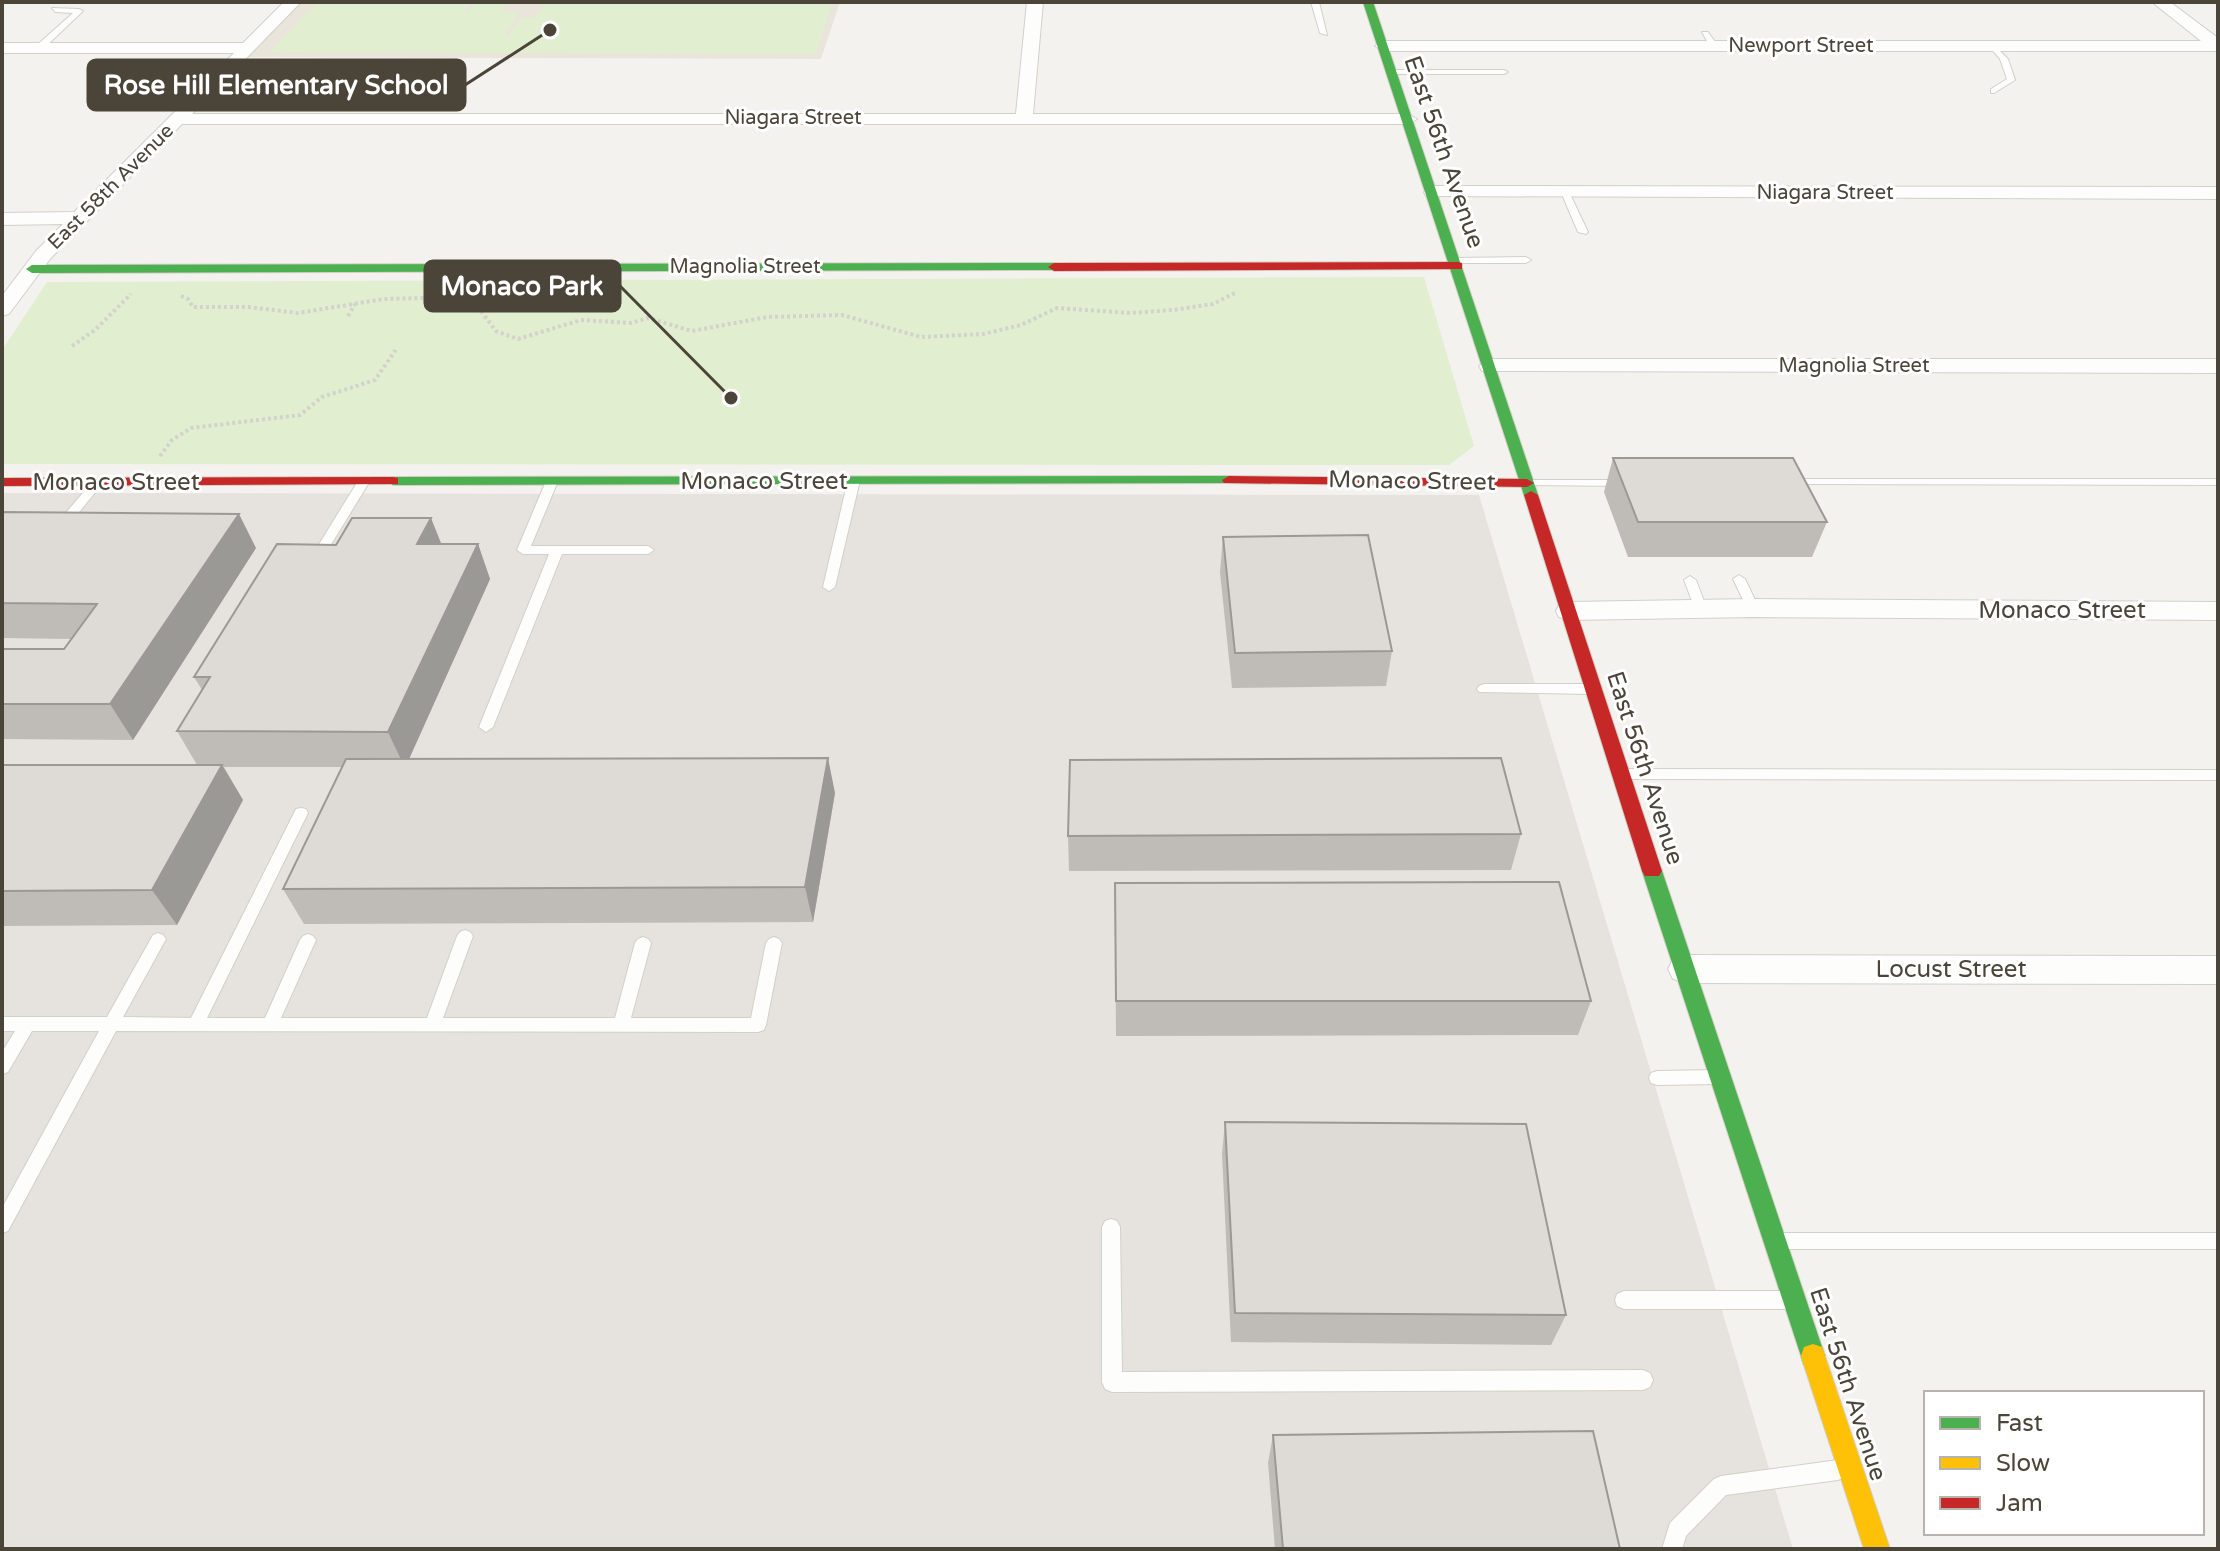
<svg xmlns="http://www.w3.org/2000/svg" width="2220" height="1551" viewBox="0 0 2220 1551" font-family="'Varela Round',sans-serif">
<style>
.industrial{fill:#e6e2de}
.education{fill:#eae5da}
.green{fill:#e1eecf}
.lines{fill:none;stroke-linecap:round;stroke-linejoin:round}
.lane-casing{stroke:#d2d0cb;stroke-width:2}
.street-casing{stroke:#d2d0cb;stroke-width:2}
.fast-casing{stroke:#d3cfc5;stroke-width:2}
.slow-casing{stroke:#d3cfc5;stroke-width:2}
.jam-casing{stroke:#d3cfc5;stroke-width:2}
.path{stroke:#d3d2cc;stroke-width:4;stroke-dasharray:3 3;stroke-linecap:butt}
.lane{fill:#fdfdfc;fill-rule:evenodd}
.street{fill:#fdfdfc;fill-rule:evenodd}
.fast{fill:#4caf50;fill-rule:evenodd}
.slow{fill:#ffc107;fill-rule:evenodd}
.jam{fill:#c62828;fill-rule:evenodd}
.wall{fill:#bfbcb8}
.shaded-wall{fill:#9b9996}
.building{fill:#dedbd6;stroke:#9b9996;stroke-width:2}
.labels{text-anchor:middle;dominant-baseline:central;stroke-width:6;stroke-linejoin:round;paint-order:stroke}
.far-street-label{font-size:20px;fill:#4b4439;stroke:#fff}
.street-label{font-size:24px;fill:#4b4439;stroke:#fff}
.leader{fill:none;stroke:#4b4439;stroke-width:3}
.callout-dot{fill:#4b4439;stroke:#fff;stroke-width:3}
.callout{fill:#4b4439;stroke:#4b4439;stroke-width:3}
.callout-label{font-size:26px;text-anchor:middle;font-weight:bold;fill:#fff}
</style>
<rect width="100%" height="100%" fill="#f4f2ee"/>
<path class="industrial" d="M2 493 1479 495 1793 1549H2Z"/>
<path class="education" d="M297 2H840L821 59 243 57Z"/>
<path class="green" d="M318 2H471L464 11 468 12 475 3 506 4 500 12 519 13 505 35 508 36 520 18 535 17 545 2H832L816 54 270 52Z
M1424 277 1474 446 1449 465 2 464V350L47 282Z"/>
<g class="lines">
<defs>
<path id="lane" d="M1311 2H1319L1327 35 1320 33Z
M52 8 79 9 83 11 42 50H36V46L73 13 55 12Z
M1702 32H1708L1718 46 1717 48H1711Z
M1993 44 2008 59 2015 80 1994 93H1991V89L2007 79 2000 59 1989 46Z
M1392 70H1504L1508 72 1504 74H1389V70Z
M1565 189 1569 192 1588 232 1586 234 1578 232 1561 192Z
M1456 258 1526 257 1531 260 1526 263H1453V259Z
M854 477 860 480 835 587 829 591 823 587 848 480Z
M364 478 370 481 322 559 320 562H312L310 559 358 481Z
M552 478 558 481 531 546H648L654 550 648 554H562L493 727 486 732 479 727 549 554H523L517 550 546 481Z
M98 479 104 482 102 484 66 528H58V522L94 480Z
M1786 479H2218V485L1782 484V480Z
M1527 480H1626L1632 483 1626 486 1523 485 1521 483Z
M1739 575 1745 579 1759 608 1757 611 1753 612 1747 608 1733 579Z
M1690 576 1696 580 1707 609 1705 612H1697L1695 609 1684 580Z
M1484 684H1591L1598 689 1591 694 1479 692 1477 689 1479 686Z
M1622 769 2218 770V780L1622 779 1615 774Z
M301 808 306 809 308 813 207 1018H265L300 940 303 936 308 934 313 936 316 940 281 1018H427L457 936 460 932 465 930 470 932 473 936 443 1018H615L635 943 638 939 643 937 648 939 651 943 631 1018H751L766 943 769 939 774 937 779 939 782 943 766 1025 764 1030 758 1032 116 1031 8 1231 2 1233V1208L99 1031H32L8 1072 2 1074V1052L15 1031H2V1017H107L153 935 158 933 163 935 166 939 123 1017 191 1018 294 813 296 809Z
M1717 1070 1723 1072 1725 1077 1723 1082 1717 1084 1657 1085 1651 1083 1649 1078 1651 1073 1657 1071Z
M1111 1219 1117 1221 1120 1227 1122 1372 1643 1370 1650 1373 1653 1380 1650 1387 1643 1390 1112 1392 1105 1389 1102 1382V1227L1105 1221Z
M1784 1233H2218V1249H1784L1778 1247 1775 1241 1778 1235Z
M1624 1291H1786L1793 1294 1795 1300 1793 1306 1786 1309H1624L1617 1306 1615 1300 1617 1294Z
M1838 1460 1845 1463 1848 1470 1845 1477 1838 1480 1726 1495 1686 1536 1682 1549H1662L1670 1523 1714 1479 1721 1476Z"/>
<path id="street" d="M284 2H301L192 114H1016L1027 2H1043L1033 114H1408L1417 119 1408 124H182L50 259 9 314 2 316V296L36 251 63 224 2 225V213L74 212 234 53H2V43H243Z
M2152 2H2170L2218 38V51H1383L1375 46 1383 41H2201Z
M1433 186 2218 187V199L1426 196 1424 192Z
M1490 359H2218V373L1482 371 1479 366Z
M1753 599 2218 602V620L1753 617 1569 620 1559 617 1556 611 1559 605 1569 602Z
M1685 955 2218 956V984L1685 983 1673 979 1668 969 1673 959Z"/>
<path id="fast" d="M1363 2H1373L1538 495 1536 498 1531 499 1524 495Z
M1054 263 1058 264V270L32 273 26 269 32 265Z
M1229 476 1236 480 1234 483 393 485 386 481 393 477Z
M1652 864 1659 866 1662 871 1825 1356 1822 1365 1813 1368 1804 1365 1801 1356 1642 871 1645 866Z"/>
<path id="slow" d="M1813 1344 1822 1347 1825 1356 1890 1549H1864L1801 1356 1804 1347Z"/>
<path id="jam" d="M1458 262 1462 263V269L1054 271 1048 267 1054 263Z
M1229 476 1527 479 1534 483 1527 487 1224 483 1222 480Z
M393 477 398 478V484L2 486V478Z
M1531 491 1538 495 1662 871 1659 876H1645L1642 871 1524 495Z"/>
</defs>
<use href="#lane" class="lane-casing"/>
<use href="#street" class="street-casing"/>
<use href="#fast" class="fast-casing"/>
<use href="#slow" class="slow-casing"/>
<use href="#jam" class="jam-casing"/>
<path class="path" d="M181 296 188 299 193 307H248L298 313 384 299 464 297 477 306 496 331 518 339 581 320 631 323 648 318 692 331 767 317 842 315 921 337 983 334 1021 325 1057 308 1130 313 1173 310 1213 304 1235 293
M348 316 355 304
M72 346 95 330 131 294
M160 456 172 440 191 428 300 415 322 397 375 380 397 348"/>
<use href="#lane" class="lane"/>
<use href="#street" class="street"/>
<use href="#fast" class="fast"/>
<use href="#slow" class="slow"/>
<use href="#jam" class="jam"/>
</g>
<path class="wall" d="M1613 458 1827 522 1812 557H1628L1604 492Z
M2 512 256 548 133 740 2 739V649H64L72 639 2 638Z
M1223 537 1392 651 1386 686 1232 688 1220 572Z
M441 544H478L490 579 409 759 835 793 813 922 304 924 283 889 342 767H224L243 800 177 925 2 926V765H197L177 731 202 690 194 677Z
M1521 834 1511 870 1069 871 1068 836Z
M1115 883 1591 1001 1578 1035 1116 1036Z
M1225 1122 1566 1315 1551 1345 1231 1342 1222 1154Z
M1273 1435 1620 1549H1275L1268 1463Z"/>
<path class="shaded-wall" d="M239 514 256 548 133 740 110 704Z
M431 518 445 553 417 544Z
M478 544 490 579 405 768 388 732Z
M828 758 835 793 813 922 805 887Z
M222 765 243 800 177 925 152 890Z"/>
<path class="building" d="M1613 458H1793L1827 522H1638Z
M2 512 239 514 110 704H2V649H64L97 604 2 603Z
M352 518H431L417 544H478L388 732 177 731 210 677H194L277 544 336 545Z
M1368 535 1392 651 1235 653 1223 537Z
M828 758 805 887 283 889 346 759Z
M1501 758 1521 834 1068 836 1070 760Z
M2 765H222L152 890 2 891Z
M1559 882 1591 1001H1116L1115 883Z
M1225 1122 1526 1124 1566 1315 1235 1313Z
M1593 1431 1620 1549H1283L1273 1435Z"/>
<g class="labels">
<g class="far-street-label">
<text x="1801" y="46">Newport Street</text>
<text x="793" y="118">Niagara Street</text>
<text transform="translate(111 187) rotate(-45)">East 58th Avenue</text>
<text x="1825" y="193">Niagara Street</text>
<text x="745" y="267">Magnolia Street</text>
<text x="1854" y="366">Magnolia Street</text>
</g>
<g class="street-label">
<text transform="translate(1444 152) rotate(71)">East 56th Avenue</text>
<text x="764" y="481">Monaco Street</text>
<text transform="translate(1412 481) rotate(1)">Monaco Street</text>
<text x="116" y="482">Monaco Street</text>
<text x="2062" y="610">Monaco Street</text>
<text transform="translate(1645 768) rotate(72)">East 56th Avenue</text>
<text x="1951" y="969">Locust Street</text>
<text transform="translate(1848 1384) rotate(72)">East 56th Avenue</text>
</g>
</g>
<path class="leader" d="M550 30L465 85M731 398L620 286"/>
<g class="callout-dot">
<circle cx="550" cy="30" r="8"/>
<circle cx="731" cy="398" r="8"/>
</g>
<g class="callout">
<rect x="88" y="60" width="377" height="50" rx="8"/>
<rect x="425" y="261" width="195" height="50" rx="8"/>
</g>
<g class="callout-label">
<text x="276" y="94">Rose Hill Elementary School</text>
<text x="522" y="295">Monaco Park</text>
</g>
<rect width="2220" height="1551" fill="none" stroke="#4b4439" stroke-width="8"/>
<rect x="1924" y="1391" width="280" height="144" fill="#ffffff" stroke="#b7b4b0" stroke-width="2"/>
<rect x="1940" y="1417" width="40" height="12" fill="#4caf50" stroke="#b7b4b0" stroke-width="2"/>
<text x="1996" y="1431" font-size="24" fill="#4b4439">Fast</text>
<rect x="1940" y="1457" width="40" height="12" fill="#ffc107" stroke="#b7b4b0" stroke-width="2"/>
<text x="1996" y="1471" font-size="24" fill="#4b4439">Slow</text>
<rect x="1940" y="1497" width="40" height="12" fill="#c62828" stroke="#b7b4b0" stroke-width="2"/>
<text x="1996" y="1511" font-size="24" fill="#4b4439">Jam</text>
</svg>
